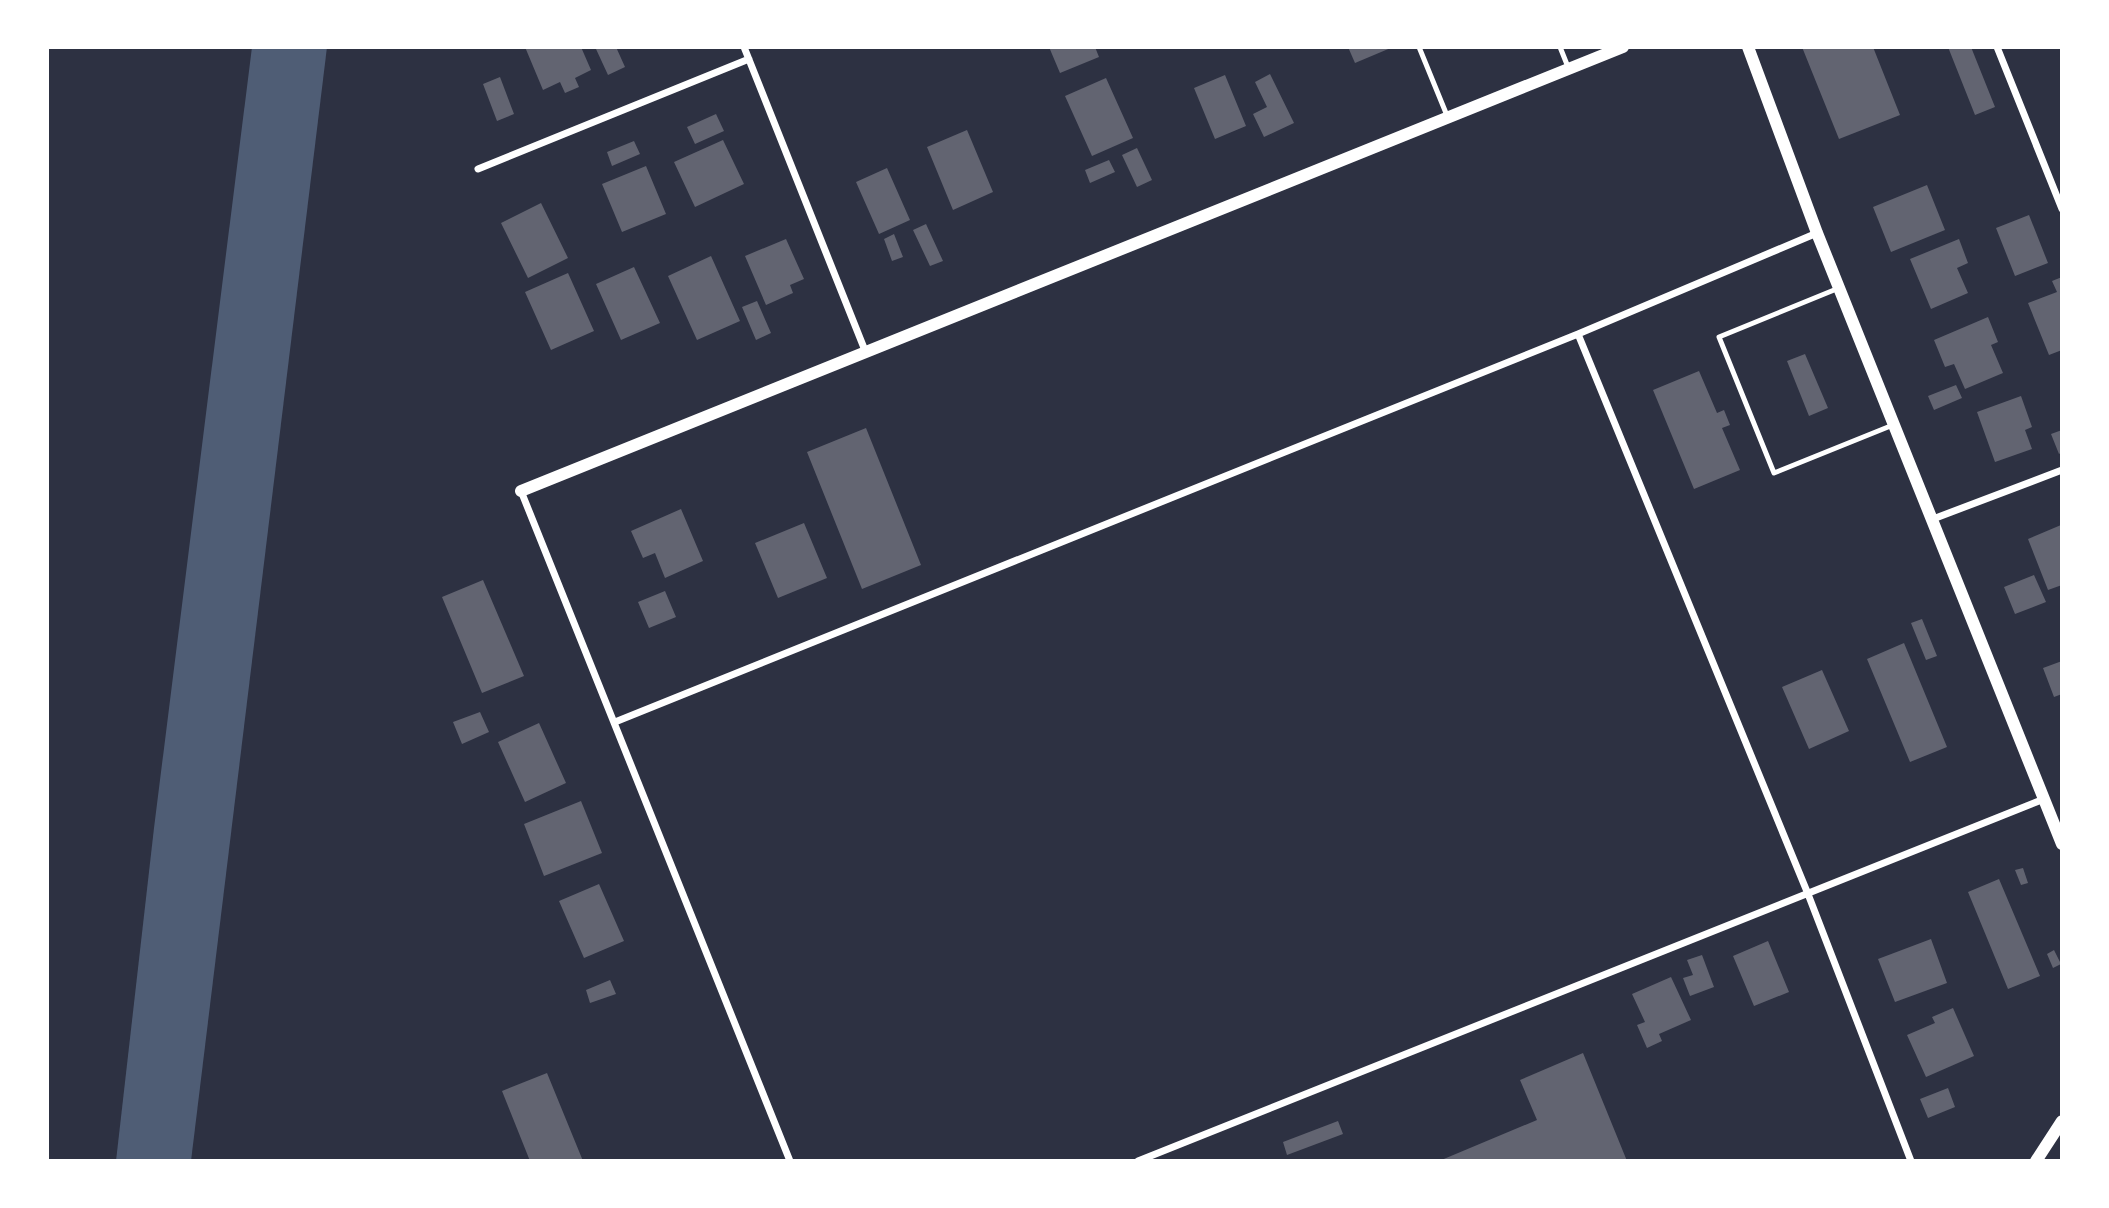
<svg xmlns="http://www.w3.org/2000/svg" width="2109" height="1208" viewBox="0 0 2109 1208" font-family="'Roboto Serif',serif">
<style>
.water{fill:#4f5d75}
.building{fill:#626471}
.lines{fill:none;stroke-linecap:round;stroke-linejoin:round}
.service{stroke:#fff;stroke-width:5}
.minor{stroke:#fff;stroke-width:7}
.tertiary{stroke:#fff;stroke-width:12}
</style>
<rect width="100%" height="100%" fill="#2d3142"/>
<path class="water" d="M252 47H327L191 1161H116L154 828Z"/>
<path class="building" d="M525 47H581L591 70 575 78 579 87 565 93 560 82 543 90Z
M599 47H616L625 67 608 75 596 49Z
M1049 47H1095L1099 57 1060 73Z
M1348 47H1393L1355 63Z
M1802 47H1873L1900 115 1839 139Z
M1948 47H1971L1995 107 1975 115Z
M1270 74 1294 123 1264 137 1253 114 1267 107 1255 82Z
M1225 75 1246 126 1215 139 1194 88Z
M500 77 514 114 497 121 483 84Z
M1106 78 1133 138 1092 156 1065 96Z
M716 114 724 131 695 144 687 127Z
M967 130 993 192 953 210 927 147Z
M723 140 744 184 695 207 674 162Z
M634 141 640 154 612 166 607 152Z
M1137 148 1152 180 1137 187 1122 155Z
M1109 160 1115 172 1090 183 1085 170Z
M646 166 666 214 622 232 602 184Z
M887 168 910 220 879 234 856 182Z
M1927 185 1945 230 1891 252 1873 207Z
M541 203 568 258 528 278 501 223Z
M2029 215 2048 263 2015 276 1996 228Z
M926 224 943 261 930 266 913 230Z
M894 234 903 257 892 261 884 239Z
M786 239 804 279 790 285 793 293 766 305 745 256Z
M1959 239 1968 263 1957 268 1968 293 1931 309 1910 259Z
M711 256 740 321 697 340 668 276Z
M634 267 660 323 621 340 596 284Z
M568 273 594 331 551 350 525 292Z
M2062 277V350L2049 355 2028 303 2057 292 2052 281Z
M757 301 771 333 756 340 742 307Z
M1988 317 1998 342 1991 345 2003 373 1965 389 1954 364 1945 367 1934 340Z
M1805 354 1828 408 1809 416 1787 361Z
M1699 371 1717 413 1724 410 1730 425 1722 428 1740 470 1694 489 1653 390Z
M1956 385 1962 398 1934 410 1928 396Z
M2021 396 2032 427 2025 430 2032 449 1995 462 1977 412Z
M866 428 921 565 862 589 807 452Z
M2062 430V452L2059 454 2051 434Z
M681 509 703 561 665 578 655 553 643 558 631 531Z
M804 523 827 578 778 598 755 543Z
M2061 525 2062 585 2048 590 2028 539Z
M2034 575 2046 602 2015 614 2004 587Z
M483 580 524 676 482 693 442 597Z
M665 591 676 617 649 628 638 602Z
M1922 619 1937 656 1926 660 1911 623Z
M1904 643 1947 747 1910 762 1867 659Z
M2062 661V694L2054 697 2043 668Z
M1822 670 1849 731 1809 749 1782 687Z
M480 712 489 732 462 744 453 722Z
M539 723 566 783 525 802 498 742Z
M581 801 602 853 544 876 524 824Z
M2023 868 2028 883 2021 885 2015 870Z
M1999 879 2040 976 2008 989 1968 892Z
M599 884 624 941 584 958 559 901Z
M1931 939 1947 983 1895 1002 1878 959Z
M1768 941 1789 992 1754 1006 1733 956Z
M2054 950 2061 964 2053 968 2047 954Z
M1702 955 1714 987 1690 996 1683 978 1693 975 1687 960Z
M1671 977 1691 1020 1659 1034 1662 1041 1647 1048 1637 1025 1645 1022 1632 994Z
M610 980 616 994 590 1003 586 990Z
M1953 1008 1974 1056 1926 1077 1907 1035 1935 1023 1932 1017Z
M1583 1053 1627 1161H1439L1537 1120 1520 1080Z
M547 1073 583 1161H530L502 1091Z
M1948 1088 1955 1107 1928 1118 1920 1099Z
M1338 1121 1343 1134 1287 1155 1283 1142Z"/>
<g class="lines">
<path class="service" d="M1419 47 1448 118
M1560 47 1568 67
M1839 288 1719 337 1774 473 1893 425"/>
<path class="minor" d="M744 47 866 353
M1997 47 2062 209
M478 169 749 59
M1578 334 1808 894 1911 1161
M521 491 790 1161
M1933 519 2062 470
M615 722 1578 334 1817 233
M1138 1161 2044 799"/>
<path class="tertiary" d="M1748 47 1817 233 2062 844
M521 491 1623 47
M2036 1161 2062 1121"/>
</g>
<rect width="2109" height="1208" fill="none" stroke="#ffffff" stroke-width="98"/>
</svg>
